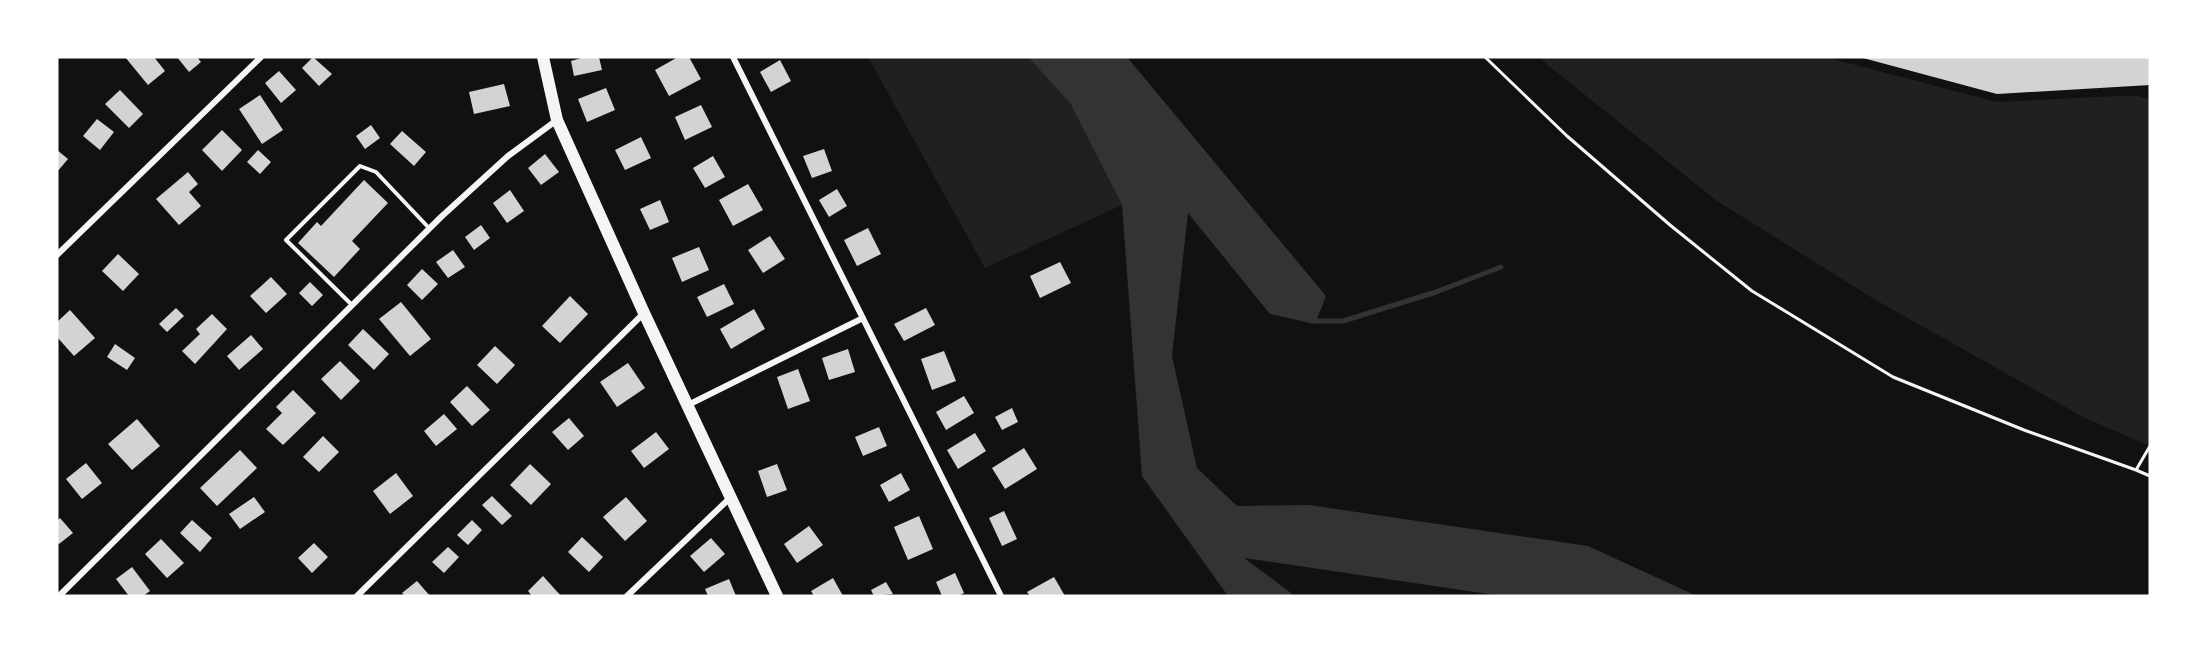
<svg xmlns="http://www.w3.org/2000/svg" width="2207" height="653" viewBox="0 0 2207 653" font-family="'Space Grotesk',sans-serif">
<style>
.green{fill:#202020}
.water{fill:#333}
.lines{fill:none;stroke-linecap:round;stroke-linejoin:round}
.stream{stroke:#333;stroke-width:5}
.building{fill:#d3d3d3}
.path{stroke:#f5f5f5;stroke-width:3}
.service{stroke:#f5f5f5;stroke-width:4}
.minor{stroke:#f5f5f5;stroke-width:6}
.primary{stroke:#f5f5f5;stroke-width:12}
</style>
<rect width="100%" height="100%" fill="#111"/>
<path class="green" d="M868 57H1028L1070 103 1122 205 985 268Z
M1538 57H1825L1997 102 2117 96H2137L2150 99V446L2083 417 1874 299 1717 201Z"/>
<path class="water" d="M1028 57H1127L1326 296 1315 324 1270 314 1188 213 1172 356 1197 468 1237 506 1309 505 1588 546 1697 596H1502L1244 558 1295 596H1228L1142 476 1122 205 1070 103Z"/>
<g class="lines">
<path class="stream" d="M1311 321H1343L1436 292 1501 267"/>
</g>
<path class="building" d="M125 57H154L165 71 148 85Z
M177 57H197L201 62 189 72Z
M313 57 332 74 319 86 302 68Z
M585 57H599L602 70 574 76 571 61Z
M678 57H689L701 79 669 96 655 70Z
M2150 57V85L1997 94 1863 58Z
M780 60 791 81 771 92 760 72Z
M279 71 296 90 281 103 265 83Z
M504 84 510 106 474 114 469 92Z
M606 88 615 110 587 122 578 99Z
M120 90 143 114 129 128 105 104Z
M260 95 283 130 262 144 239 109Z
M701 105 712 127 685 140 675 117Z
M97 119 114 132 100 150 83 136Z
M371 125 380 138 365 149 356 136Z
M222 130 242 150 222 171 202 150Z
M402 131 426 152 414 166 390 144Z
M641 137 651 158 625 170 615 150Z
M824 149 832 171 812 178 803 156Z
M57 150 68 159 57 172Z
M258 150 271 162 260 174 247 162Z
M545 154 559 172 541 185 528 168Z
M713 156 725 177 705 188 693 168Z
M188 172 198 184 189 192 201 206 179 225 156 199Z
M364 180 388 203 352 241 360 249 334 277 298 243 317 222 321 226Z
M748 184 763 210 733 226 719 200Z
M837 189 847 206 829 217 819 200Z
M510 190 524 211 507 223 493 203Z
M660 200 669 222 650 230 640 209Z
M481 225 490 238 474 250 465 237Z
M868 228 881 254 857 266 844 240Z
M770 236 785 259 763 273 748 250Z
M699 247 709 270 682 282 672 258Z
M453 250 465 267 448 278 436 262Z
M118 254 139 274 123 291 102 271Z
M1060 262 1071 283 1040 298 1030 276Z
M422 269 438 284 422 300 407 285Z
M271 277 287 294 266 313 250 296Z
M310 282 323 295 312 306 299 293Z
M724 284 734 304 707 317 697 297Z
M570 296 588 314 560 343 542 326Z
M401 302 431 339 410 356 379 319Z
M176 308 184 316 167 332 159 324Z
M926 308 935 325 904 341 894 324Z
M754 309 765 329 731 349 720 329Z
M70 310 95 338 74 356 57 337V322Z
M212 314 227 329 195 364 182 351 200 334 196 329Z
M363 329 389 354 374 370 348 345Z
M251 335 263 349 239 370 227 356Z
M115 344 135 358 127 370 107 357Z
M495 346 515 365 497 384 477 365Z
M848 349 855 372 829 380 822 358Z
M944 351 956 381 932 390 921 359Z
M340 361 360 381 341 400 321 379Z
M628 363 645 388 617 407 600 382Z
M798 369 810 401 788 409 777 377Z
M467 386 490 410 472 426 450 402Z
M293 390 316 413 283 445 266 429 282 413 276 407Z
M964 396 974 413 946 430 936 412Z
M1012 408 1018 422 1002 430 995 417Z
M444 414 457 429 436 446 424 431Z
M569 418 584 436 568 450 552 432Z
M137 419 160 446 132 470 108 444Z
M879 427 887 446 863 456 855 437Z
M656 432 669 449 644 468 631 451Z
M975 433 986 451 958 469 947 450Z
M323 436 339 452 319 472 303 457Z
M1024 448 1037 469 1005 489 992 468Z
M240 450 257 468 217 506 200 488Z
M86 463 102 483 82 499 66 479Z
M530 464 551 484 531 505 510 485Z
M777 464 787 490 767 497 758 471Z
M396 473 413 496 390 514 373 491Z
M901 473 910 490 889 502 880 485Z
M492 496 512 516 502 525 482 505Z
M254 497 265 512 240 529 229 514Z
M626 497 647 521 625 541 603 517Z
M1004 511 1017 539 1002 546 989 518Z
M919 516 933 549 908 560 894 527Z
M60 518 73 533 59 544 57 542V521Z
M192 520 212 538 200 552 180 533Z
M472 520 482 530 468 545 457 535Z
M809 526 823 545 797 563 784 544Z
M582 537 603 557 589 572 568 552Z
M711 538 725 554 704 572 690 556Z
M161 539 184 563 167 578 145 554Z
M314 543 328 557 312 573 298 558Z
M448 547 459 557 444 573 432 562Z
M132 567 150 591 143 596H129L116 579Z
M955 573 964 593 958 596H942L936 582Z
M543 576 561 596H532L528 591Z
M1054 577 1065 596H1030L1027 592Z
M833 578 843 596H814L811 591Z
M729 579 736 596H708L705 589Z
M417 581 430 596H405L402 593Z
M886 582 893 594 874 596 871 590Z"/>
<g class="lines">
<path class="path" d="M1485 57 1567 136 1670 225 1752 291 1893 377 2024 430 2136 470
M2150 446 2136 470 2150 476"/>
<path class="service" d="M352 305 286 240 360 166 376 172 429 228"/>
<path class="minor" d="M733 57 1001 596
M57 255 261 57
M688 405 863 318
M59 596 441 217 508 156 557 120
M357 596 644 313
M627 596 731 497"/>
<path class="primary" d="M543 57 557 120 644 313 777 596"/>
</g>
<rect width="2207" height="653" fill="none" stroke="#ffffff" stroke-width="117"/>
</svg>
